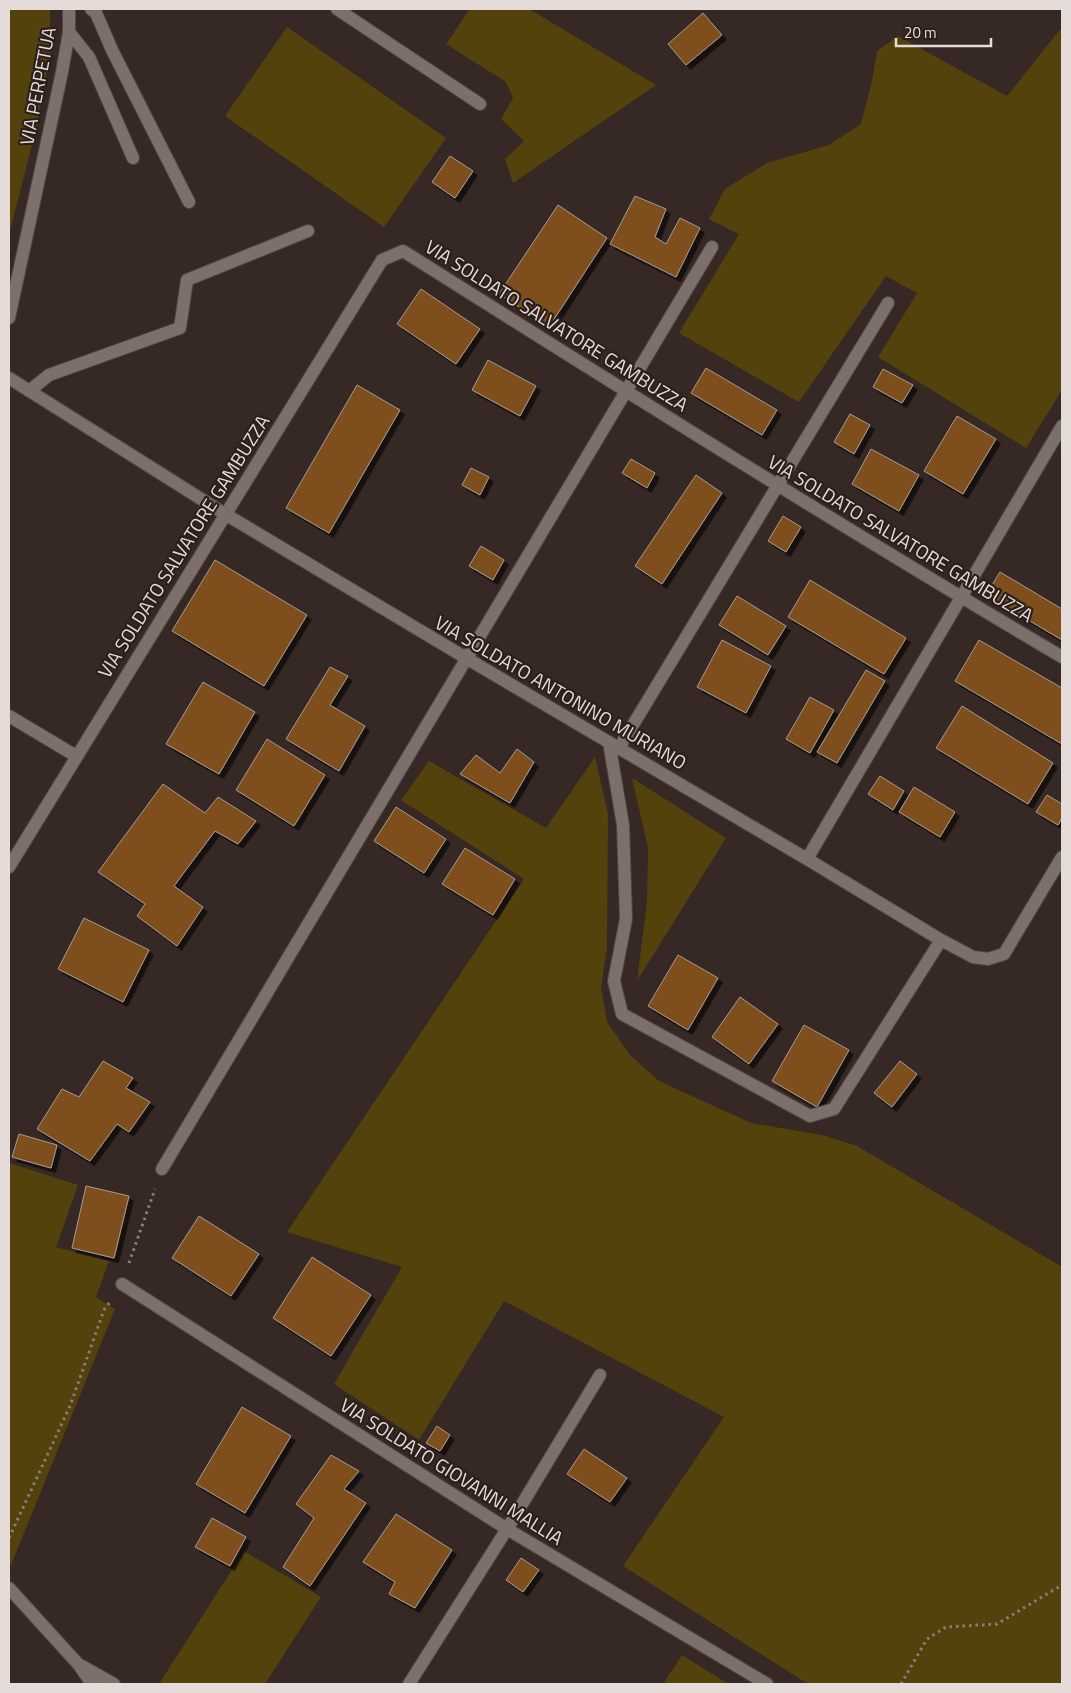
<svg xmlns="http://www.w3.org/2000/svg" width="1071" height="1693" viewBox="0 0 1071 1693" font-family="'Titillium Web',sans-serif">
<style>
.green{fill:#53420c}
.building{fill:#7e4f1c;stroke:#a69b91;filter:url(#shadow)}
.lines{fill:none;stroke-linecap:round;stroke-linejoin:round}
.minor-casing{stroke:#514743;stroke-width:14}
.path{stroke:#897e7b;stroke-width:3;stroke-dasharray:2.5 4;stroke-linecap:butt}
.minor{stroke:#7d6f6a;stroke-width:12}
.labels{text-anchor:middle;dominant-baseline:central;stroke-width:4.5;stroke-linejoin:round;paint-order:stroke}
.street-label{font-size:19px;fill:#e5dcda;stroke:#2b201c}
</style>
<defs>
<filter id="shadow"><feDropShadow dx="4.5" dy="4.5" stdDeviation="0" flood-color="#0009"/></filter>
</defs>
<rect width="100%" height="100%" fill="#362925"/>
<path class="green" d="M9 9H50V53L35 133 9 235Z
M470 9H529L656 85 513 183 505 159 524 141 501 119 513 98 506 82 446 44Z
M287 27 446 138 384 227 225 116Z
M1062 27V390L1026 448 878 357 917 293 886 276 799 402 679 333 739 234 709 219 725 189 767 163 829 145 861 124 872 81 877 51 898 36 1007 96Z
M595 757 608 814 607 946 601 988 607 1022 630 1055 659 1081 751 1123 822 1135 857 1146 1062 1267V1684H808L623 1566 724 1417 504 1301 419 1440 334 1384 402 1267 287 1232 524 879 401 800 429 761 546 828Z
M632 778 726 838 637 981 647 903 648 848Z
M9 1163 78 1185 56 1247 109 1261 96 1297 115 1309 11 1565 9 1563Z
M244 1551 321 1597 265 1684H159Z
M682 1655 728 1684H663Z"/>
<path class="building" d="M703 13 722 35 686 65 668 44Z
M450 156 473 171 455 198 432 182Z
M635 196 666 209 655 237 666 244 680 218 700 228 676 277 610 244Z
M558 205 607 238 549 327 499 294Z
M421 289 480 329 456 364 397 324Z
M488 360 536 386 520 416 472 390Z
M706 368 777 410 762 435 691 393Z
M883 369 913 385 902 403 873 387Z
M357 385 400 410 329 533 286 508Z
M850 414 870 425 854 454 834 442Z
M957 416 996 439 963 494 924 471Z
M871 449 919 475 899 511 852 484Z
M631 459 655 473 647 488 622 473Z
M471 468 489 477 480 495 462 485Z
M696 475 722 493 662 584 635 566Z
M783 516 801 527 786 552 768 541Z
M481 546 504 560 493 580 469 566Z
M215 560 307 615 264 686 172 631Z
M1000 572 1062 609V640L986 595Z
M810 580 906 638 884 674 788 617Z
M737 596 786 626 768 655 719 625Z
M722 640 771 666 746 713 697 687Z
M979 640 1062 688V744L955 681Z
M330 667 348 676 330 705 365 726 339 771 286 739Z
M866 670 885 681 837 763 817 752Z
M203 682 255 712 219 774 166 744Z
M810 697 834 710 810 753 786 739Z
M962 706 1053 763 1028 804 936 748Z
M267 739 325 775 294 826 236 790Z
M517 749 534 762 510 803 460 774 476 755 500 773Z
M880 776 904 791 893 810 868 794Z
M163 784 205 813 218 797 256 821 238 844 215 831 174 886 203 907 177 946 137 916 145 904 98 872Z
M914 787 955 812 940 837 899 812Z
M1047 795 1062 804V818L1058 825 1036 812Z
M396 807 446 839 424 873 374 841Z
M465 848 515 879 493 915 442 884Z
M84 918 149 950 123 1002 58 969Z
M678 955 718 978 688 1030 648 1006Z
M740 997 778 1024 749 1064 712 1037Z
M804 1025 849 1050 817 1107 772 1081Z
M103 1061 133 1078 126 1088 150 1102 129 1132 117 1124 90 1161 37 1129 62 1089 79 1097Z
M900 1061 917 1074 892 1107 874 1093Z
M19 1134 57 1145 51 1168 12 1157Z
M86 1186 129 1196 114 1258 72 1248Z
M199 1216 259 1254 231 1296 172 1258Z
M312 1257 371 1295 331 1356 273 1318Z
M242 1407 291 1436 245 1513 196 1484Z
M437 1426 450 1435 440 1451 426 1443Z
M584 1449 627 1478 610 1502 567 1474Z
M331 1455 359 1471 344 1489 366 1503 310 1586 283 1567 314 1518 296 1504Z
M396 1514 452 1550 415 1608 389 1594 395 1582 363 1562Z
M212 1518 246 1537 230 1566 195 1547Z
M521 1558 539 1570 523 1592 506 1580Z"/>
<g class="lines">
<defs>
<path id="minor" d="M91 9 96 13 112 50 189 202
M337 9 480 104
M69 32 89 57 133 158
M9 318 62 72 69 32V9
M9 378 225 514 466 658 807 859 941 940 973 957 988 959 1004 954 1062 857
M29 391 49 375 180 328 187 280 308 231
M9 716 76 756
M609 742 623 825 626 919 614 981 622 1014 810 1116 834 1109 941 940
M619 748 888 303
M807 859 1062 426
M9 867 382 260 403 251C622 389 840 526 1062 657
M162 1169 712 247
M122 1284 507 1529 767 1684
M9 1588 79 1665 92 1684
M82 1666 114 1684
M409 1684 507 1529 600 1375"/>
</defs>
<use href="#minor" class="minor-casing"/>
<path class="path" d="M129 1263 155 1189
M9 1538 70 1406 104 1310 110 1302
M901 1684 927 1639 946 1627 997 1624 1062 1585"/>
<use href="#minor" class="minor"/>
</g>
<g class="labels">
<g class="street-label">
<text transform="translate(37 86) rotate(-79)">VIA PERPETUA</text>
<text transform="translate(557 325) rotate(32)">VIA SOLDATO SALVATORE GAMBUZZA</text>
<text transform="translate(901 538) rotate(31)">VIA SOLDATO SALVATORE GAMBUZZA</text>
<text transform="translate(183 546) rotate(-58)">VIA SOLDATO SALVATORE GAMBUZZA</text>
<text transform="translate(561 692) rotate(30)">VIA SOLDATO ANTONINO MURIANO</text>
<text transform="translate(452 1471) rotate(32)">VIA SOLDATO GIOVANNI MALLIA</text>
</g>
</g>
<rect width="1071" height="1693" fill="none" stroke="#e5dcda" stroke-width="20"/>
<path d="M896 38v8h95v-8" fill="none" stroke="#e5dcda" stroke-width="2.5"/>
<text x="904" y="38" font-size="15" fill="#e5dcda" stroke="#2b201c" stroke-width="4" paint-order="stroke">20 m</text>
</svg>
